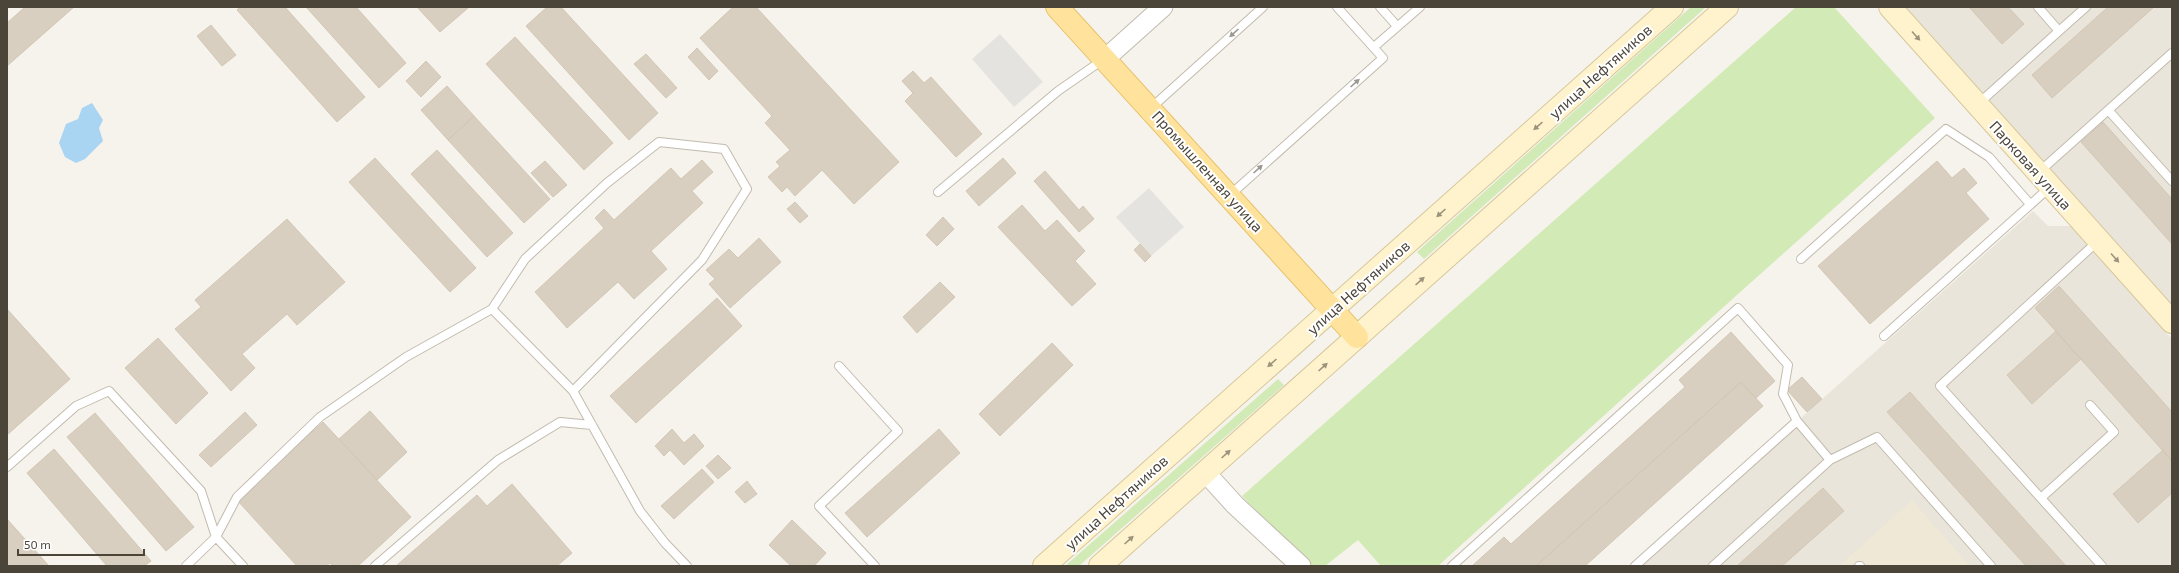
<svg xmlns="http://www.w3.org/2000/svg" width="2179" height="573" viewBox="0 0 2179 573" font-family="'Exo 2',sans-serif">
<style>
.residential{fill:#eae5da}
.education{fill:#efe8d6}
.green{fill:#d2eab5}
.parking{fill:#e5e3e0}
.water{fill:#a9d4f2}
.building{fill:#d8cfc1;stroke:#d3c7b4}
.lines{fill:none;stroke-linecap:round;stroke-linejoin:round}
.service-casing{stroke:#c2bbae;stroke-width:10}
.tertiary-casing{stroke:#c2bbae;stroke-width:21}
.secondary-casing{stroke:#d6c79b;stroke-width:24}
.primary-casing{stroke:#e6c16a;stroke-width:24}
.service{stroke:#fff;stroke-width:8}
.tertiary{stroke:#fff;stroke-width:19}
.secondary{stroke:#fff3cd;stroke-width:22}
.primary{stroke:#ffe39c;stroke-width:22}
.oneway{fill:#9c9892}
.oneway2{fill:#9c937c}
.labels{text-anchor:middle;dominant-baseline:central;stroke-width:4;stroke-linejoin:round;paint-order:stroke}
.street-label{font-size:15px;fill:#4b4439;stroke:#fff}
</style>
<rect width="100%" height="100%" fill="#f6f3ec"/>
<path class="residential" d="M1901 7H2172V309Z
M2033 211 2048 226H2071L2172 339V566H1635Z"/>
<path class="education" d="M1912 500 1970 566H1839Z"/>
<path class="green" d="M1691 7H1706L1424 259 1417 252Z
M1796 7H1834L1935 118 1728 303 1438 566H1381L1358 540 1325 566H1310L1242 496Z
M1278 379 1284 385 1079 566H1065Z"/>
<path class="parking" d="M1000 34 1043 82 1014 107 972 59Z
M1149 188 1184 227 1151 256 1116 217Z"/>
<path class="water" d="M92 103 103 120 99 128 103 141 85 159 76 163 65 157 59 143 66 124 78 119 82 108Z"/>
<path class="building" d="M25 7H74L7 66V23Z
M240 7H285L365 97 337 122 237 10Z
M306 7H356L406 63 379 88Z
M417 7H468V8L440 32Z
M547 7H561L658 113 629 140 526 26Z
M733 7H756L899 162 854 204 822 170 795 196 787 187 782 192 768 177 780 166 776 162 790 150 765 123 772 116 700 38Z
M1969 7H2008L2024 24 2002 44Z
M2108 7H2154L2052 98 2032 75Z
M211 25 236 55 222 66 197 36Z
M515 37 613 143 584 170 486 64Z
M697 48 718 71 709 80 688 57Z
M646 54 677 88 666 98 634 64Z
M426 61 441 77 421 97 406 81Z
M913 71 924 83 931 77 982 134 956 157 905 101 913 93 902 81Z
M447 86 474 116 448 140 421 110Z
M474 116 550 199 524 223 448 140Z
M2103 122 2172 199V244L2081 142Z
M437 150 513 233 487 257 411 174Z
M375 158 476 268 450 292 349 182Z
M1003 158 1016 173 979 206 966 191Z
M702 160 713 172 692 191 703 203 651 251 667 269 634 299 618 282 567 328 535 292 604 228 595 218 604 209 614 220 671 168 681 179Z
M545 161 567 185 553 197 531 173Z
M1937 161 1952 178 1964 168 1977 183 1966 193 1989 219 1870 324 1818 266Z
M1045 171 1079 210 1083 206 1094 219 1079 232 1034 181Z
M795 202 808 216 800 223 787 209Z
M1022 205 1045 231 1057 220 1085 251 1075 261 1096 284 1072 306 998 227Z
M943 217 954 229 937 246 926 235Z
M287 219 345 282 297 325 287 314 242 354 255 368 231 391 175 329 201 307 195 300Z
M759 238 781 262 730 308 709 284 715 279 706 270 729 249 738 258Z
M1140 244 1151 256 1145 262 1134 250Z
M940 282 955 297 917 333 903 317Z
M2059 286 2172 412V461L2035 308Z
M717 298 742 326 636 423 610 396Z
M7 309 70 379 7 435Z
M2056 331 2081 359 2032 404 2007 375Z
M1731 332 1775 381 1756 398 1741 382 1536 566H1472L1504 537 1511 544 1685 387 1679 380Z
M158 338 208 393 176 424 125 368Z
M1052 343 1073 365 1000 436 979 414Z
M1802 377 1822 399 1807 412 1787 390Z
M1741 382 1763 406 1585 566H1536Z
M1910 392 2066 566H2026L1887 412Z
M370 411 407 452 377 480 339 439Z
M245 412 257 425 211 467 199 455Z
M95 413 194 527 166 551 67 437Z
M323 422 411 517 358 566H333L330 563 326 566H297L237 500Z
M672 429 684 443 694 434 704 446 684 465 670 450 664 456 655 446Z
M939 429 960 453 867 537 845 513Z
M54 449 151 561 144 566H107L27 473Z
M2163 450 2172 461V493L2138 523 2113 494Z
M718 455 731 468 718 479 706 466Z
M702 469 714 482 674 519 661 506Z
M747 481 757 494 745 503 735 492Z
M512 484 572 553 557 566H396L477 495 487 506Z
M1823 488 1844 511 1782 566H1737Z
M7 519 49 566H7Z
M792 520 826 553 814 566H791L769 545Z"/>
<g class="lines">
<defs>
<path id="service" d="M1380 7 1397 26
M2059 31 2086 7
M1374 47 1420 7
M1978 104 2059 31 2038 7
M1151 108 1263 7
M2109 111 2172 181
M2039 172 2172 53
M938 192 1058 91 1104 59
M1230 195 1383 58 1337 7
M2098 241 1940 386 2102 566
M1801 259 1946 129 1989 157 2030 204
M492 309 525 259 607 183 659 142 724 149 747 189 702 260 573 391
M1884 336 2050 187
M839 366 898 431 819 506 875 566
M7 467 76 406 109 391 201 491 216 537 186 566
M2041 498 2114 432 2090 405
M243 566 216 537 237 497 320 417 406 357 492 309 573 391 640 511 665 543 687 566
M375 566 498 460 560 422 592 425
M1452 566 1738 308 1788 365 1783 394 1797 421 1830 460
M1635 566 1797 421
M1713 566 1830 460 1877 437 1991 566
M1859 566H1860"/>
<path id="tertiary" d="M1105 59 1163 7
M1205 472 1235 505 1301 566"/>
<path id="secondary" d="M1890 7 2172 322
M1044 566 1672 7
M1100 566 1727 7"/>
<path id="primary" d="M1057 7 1357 337"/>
</defs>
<use href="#service" class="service-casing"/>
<use href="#tertiary" class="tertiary-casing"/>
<use href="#secondary" class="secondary-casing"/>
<use href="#primary" class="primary-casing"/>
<use href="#service" class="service"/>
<use href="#tertiary" class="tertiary"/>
<use href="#secondary" class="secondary"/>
<use href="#primary" class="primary"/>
</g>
<defs><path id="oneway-solid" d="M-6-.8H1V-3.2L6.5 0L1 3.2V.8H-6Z"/></defs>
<g class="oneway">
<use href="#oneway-solid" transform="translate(1234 33) rotate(138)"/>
<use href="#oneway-solid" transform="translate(1355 83) rotate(-42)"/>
<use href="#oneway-solid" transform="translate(1258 169) rotate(-42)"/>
</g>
<g class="oneway2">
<use href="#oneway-solid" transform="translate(1916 36) rotate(48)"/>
<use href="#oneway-solid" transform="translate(1538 126) rotate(138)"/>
<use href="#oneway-solid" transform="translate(1441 213) rotate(138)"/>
<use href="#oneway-solid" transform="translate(2115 258) rotate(48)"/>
<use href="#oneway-solid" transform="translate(1420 281) rotate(-42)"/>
<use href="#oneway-solid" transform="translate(1272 363) rotate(138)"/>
<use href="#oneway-solid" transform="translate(1323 367) rotate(-42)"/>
<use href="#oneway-solid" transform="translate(1226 454) rotate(-42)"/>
<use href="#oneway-solid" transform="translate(1129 540) rotate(-42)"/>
</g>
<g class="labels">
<g class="street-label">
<text transform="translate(1600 71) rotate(-42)">улица Нефтяников</text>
<text transform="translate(2031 165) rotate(48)">Парковая улица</text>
<text transform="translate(1208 171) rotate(48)">Промышленная улица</text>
<text transform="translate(1358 287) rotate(-42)">улица Нефтяников</text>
<text transform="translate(1116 502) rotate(-42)">улица Нефтяников</text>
</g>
</g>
<rect width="2179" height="573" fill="none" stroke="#4b4439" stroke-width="16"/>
<path d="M18 549v6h126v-6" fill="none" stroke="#4b4439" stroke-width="2"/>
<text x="24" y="549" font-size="12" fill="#4b4439" stroke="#ffffff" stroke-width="3" paint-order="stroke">50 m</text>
</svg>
